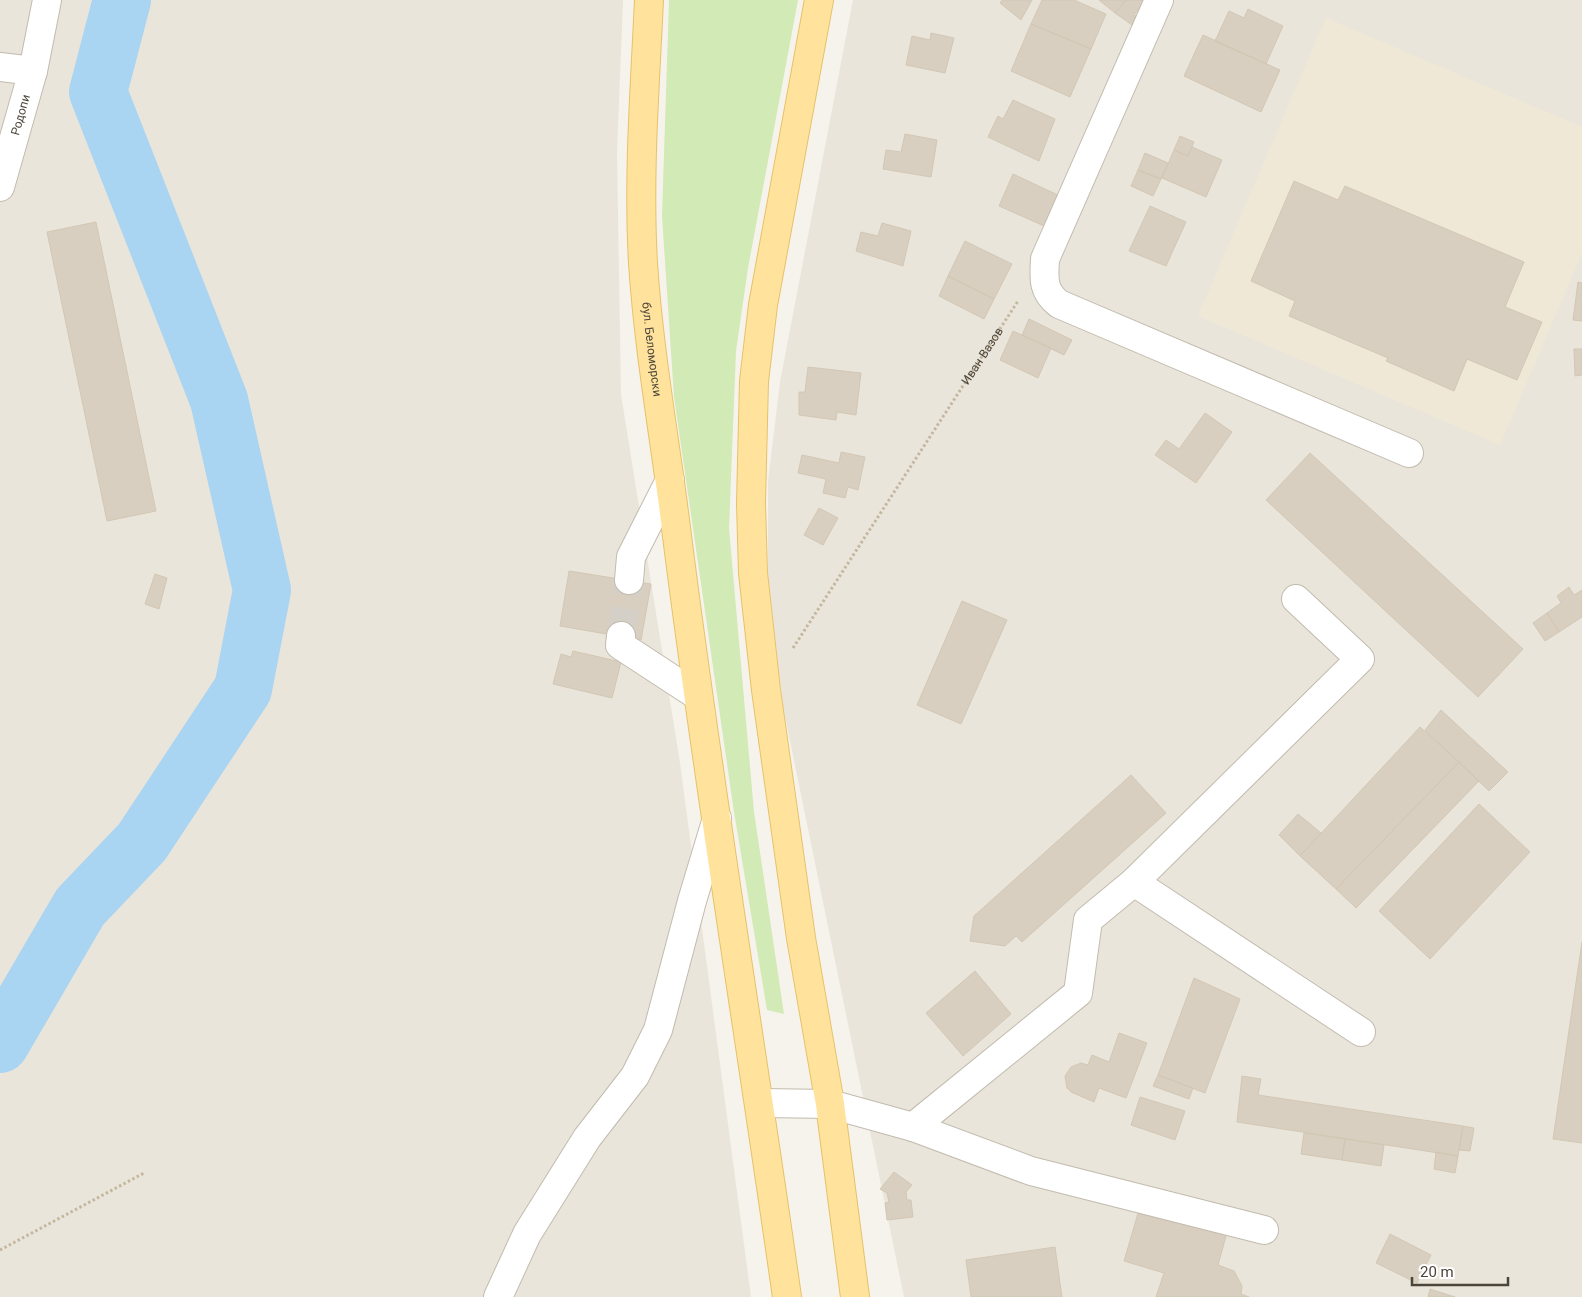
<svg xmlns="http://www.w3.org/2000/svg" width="1582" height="1297" viewBox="0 0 1582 1297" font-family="Roboto,sans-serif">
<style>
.residential{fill:#eae5da}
.education{fill:#efe8d6}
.green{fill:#d2eab5}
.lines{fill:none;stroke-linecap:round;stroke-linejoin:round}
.river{stroke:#a9d4f2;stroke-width:58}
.building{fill:#d8cfc1;stroke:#d3c7b4}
.minor-tunnel{stroke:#d4d0c8;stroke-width:28;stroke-dasharray:28 14;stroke-linecap:butt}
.minor-casing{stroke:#c2bbae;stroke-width:30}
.major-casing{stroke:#e6c16a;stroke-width:30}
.path{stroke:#c4b79f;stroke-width:3;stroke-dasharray:2.5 2.5;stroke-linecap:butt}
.minor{stroke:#fff;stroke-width:28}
.major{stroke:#ffe39c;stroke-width:28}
.labels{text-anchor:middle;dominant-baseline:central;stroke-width:5;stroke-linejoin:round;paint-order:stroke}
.street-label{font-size:12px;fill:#4b4439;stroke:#fff}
</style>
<rect width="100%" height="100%" fill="#f6f3ec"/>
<path class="residential" d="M0 0H623L617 153 621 394 680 763 751 1297H0Z
M853 0H1582V1297H904L783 707 768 573V481L780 382Z"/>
<path class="education" d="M1326 18 1582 127V253L1500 445 1198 316Z"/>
<path class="green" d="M669 0H798L748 268 736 351 729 528 754 812 784 1014 767 1010 734 812 674 397 662 216Z"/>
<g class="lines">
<path class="river" d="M0 1044 80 907 142 842 243 689 262 590 219 400 98 92 122 0"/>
</g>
<path class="building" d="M1032 0 1021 20 1000 3 1002 0Z
M1042 0H1074L1106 14 1091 49 1031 24Z
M1099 0H1126L1115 13Z
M1126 0H1145L1134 15 1136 16 1132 25 1115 13Z
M1248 9 1283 26 1266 64 1215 41 1229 11 1244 18Z
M1031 24 1091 49 1070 97 1011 71Z
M931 33 954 38 945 73 906 65 912 36 930 40Z
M1203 35 1280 70 1261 112 1184 76Z
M1013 100 1055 119 1039 161 988 137 998 116 1003 119Z
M905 134 937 140 931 177 883 169 886 150 901 152Z
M1180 136 1194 142 1188 156 1174 150Z
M1192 147 1222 160 1206 197 1162 178 1174 150 1188 156Z
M1145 153 1168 163 1161 179 1138 170Z
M1138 170 1161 179 1153 196 1131 186Z
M1013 174 1058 195 1044 226 999 206Z
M1294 181 1338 200 1345 186 1524 262 1505 307 1542 322 1517 380 1467 359 1454 391 1386 361 1388 358 1289 316 1295 301 1251 281Z
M1150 206 1186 222 1166 266 1129 251Z
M96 222 156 511 107 521 47 232Z
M882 223 911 231 903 266 856 251 861 232 878 236Z
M965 241 1012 264 994 299 948 276Z
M948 276 994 299 984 319 939 296Z
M1578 282 1582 283V321L1573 320Z
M1029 319 1072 340 1064 355 1022 335Z
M1013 331 1051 348 1038 378 1000 360Z
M1574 349H1582V375L1575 376Z
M808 367 861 373 856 415 837 412 836 420 799 415V392H805Z
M1205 413 1232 432 1196 483 1155 455 1166 440 1179 449Z
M841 452 865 457 858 490 848 487 845 498 823 493 826 479 798 473 802 455 839 463Z
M1310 453 1523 649 1478 697 1266 500Z
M819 508 838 518 823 545 804 535Z
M569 571 651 584 641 640 560 626Z
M155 574 167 578 159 609 145 604Z
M1569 587 1574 595 1582 590V617L1559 632 1547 613 1561 603 1557 596Z
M962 601 1007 620 961 724 917 705Z
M1547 613 1559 632 1545 641 1533 623Z
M573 651 621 662 612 698 553 684 561 654 571 657Z
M1441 710 1508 772 1489 791 1425 730Z
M1420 727 1459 762 1336 889 1300 856Z
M1459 762 1479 781 1356 908 1336 889Z
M1131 775 1166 813 1022 942 1016 936 1005 946 970 941 974 916Z
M1479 804 1530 852 1430 959 1379 911Z
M1298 814 1321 833 1300 856 1279 835Z
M1582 942V1143L1553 1139Z
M975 971 1011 1014 963 1056 926 1013Z
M1194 978 1240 999 1205 1093 1158 1075Z
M1119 1033 1147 1043 1126 1098 1099 1088 1094 1102 1071 1092 1067 1088 1065 1076 1071 1067 1081 1063 1088 1065 1092 1055 1109 1062Z
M1158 1075 1193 1088 1189 1099 1153 1086Z
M1242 1076 1261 1079 1258 1095 1463 1126 1458 1156 1237 1122Z
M1140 1097 1185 1111 1175 1140 1131 1125Z
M1463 1126 1474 1128 1470 1151 1459 1150Z
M1304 1133 1345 1139 1342 1160 1301 1154Z
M1345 1139 1384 1145 1381 1166 1342 1160Z
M1436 1152 1458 1156 1455 1173 1434 1169Z
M894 1172 912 1185 906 1192 907 1200H911L913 1217 887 1220 885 1203 889 1202 887 1193 880 1189Z
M1141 1203 1228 1229 1218 1265 1234 1271 1242 1286 1241 1294 1249 1297H1156L1164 1273 1124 1261Z
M1390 1234 1431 1255 1417 1283 1376 1263Z
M1055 1247 1062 1297H971L966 1260Z
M1430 1289 1455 1297H1428Z"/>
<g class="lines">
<path class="minor-tunnel" d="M621 636 629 580"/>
<defs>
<g id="minor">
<path d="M1159 0 1045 259C1044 278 1042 291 1059 304L1409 453"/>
<path d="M0 67 33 71"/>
<path id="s2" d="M0 187 33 71 47 0"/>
<path d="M629 580 631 557 670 480"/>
<path d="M621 636 620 645 698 696"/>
<path d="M1134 882 1361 1032"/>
<path d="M760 1103 830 1104 913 1127 1031 1171 1264 1230"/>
<path d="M913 1127 1078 993 1088 920 1134 882 1360 659 1296 599"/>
<path d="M498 1297 527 1234 587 1138 635 1076 658 1030 692 901 717 818"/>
</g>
<g id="major">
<path id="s3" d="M649 0C645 87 638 175 643 263 649 355 666 445 677 536 709 790 751 1043 787 1297"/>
<path d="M819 0 763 305 754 381 751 503 753 573 766 690 801 938 830 1104 855 1297"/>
</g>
</defs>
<use href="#minor" class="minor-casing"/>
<use href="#major" class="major-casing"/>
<g class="path">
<path id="s1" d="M793 648 1018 301"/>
<path d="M0 1250 144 1173"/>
</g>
<use href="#minor" class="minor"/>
<use href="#major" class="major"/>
</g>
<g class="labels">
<g class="street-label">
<text stroke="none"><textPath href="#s2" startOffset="75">Родопи</textPath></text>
<text stroke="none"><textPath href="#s3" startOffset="350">бул. Беломорски</textPath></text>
<text stroke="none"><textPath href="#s1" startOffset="348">Иван Вазов</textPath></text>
</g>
</g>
<path d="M1412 1277v8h96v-8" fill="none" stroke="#4b4439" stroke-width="2.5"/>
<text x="1420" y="1277" font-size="15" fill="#4b4439" stroke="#ffffff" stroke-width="4" paint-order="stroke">20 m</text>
</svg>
